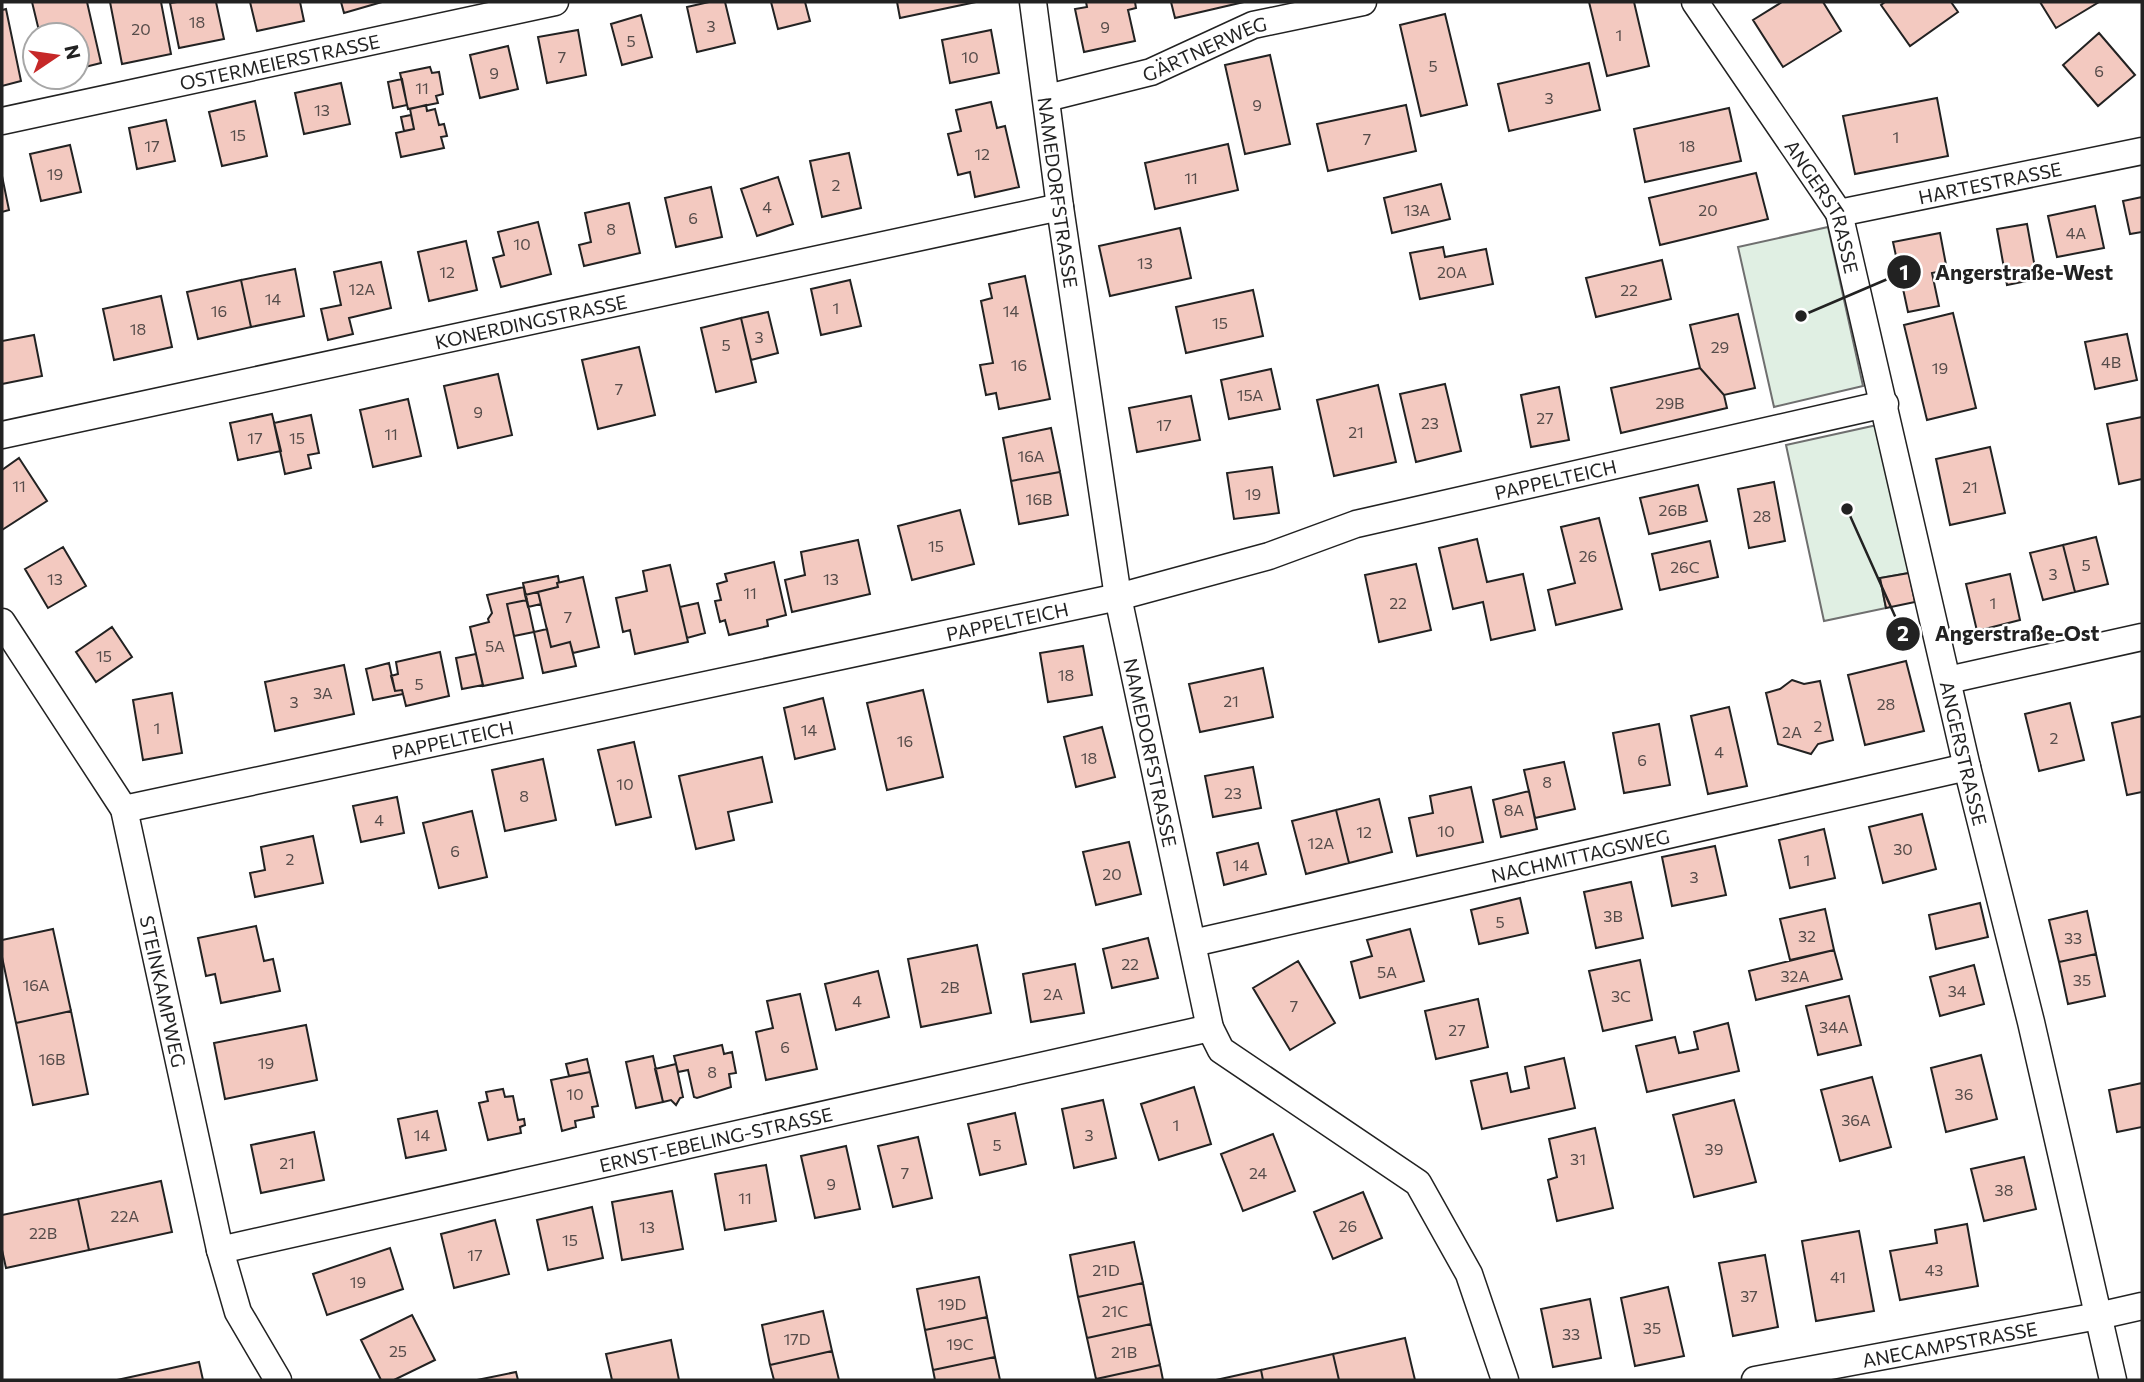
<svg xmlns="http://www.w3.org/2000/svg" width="2144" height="1382" viewBox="0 0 2144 1382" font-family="Commissioner,sans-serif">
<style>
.green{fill:#e0efe3;stroke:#6f6f6f;stroke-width:2}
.building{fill:#f3c9c0;stroke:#222;stroke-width:2}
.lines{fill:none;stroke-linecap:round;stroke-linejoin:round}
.street-casing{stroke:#222;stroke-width:29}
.street{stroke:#fff;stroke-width:26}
.labels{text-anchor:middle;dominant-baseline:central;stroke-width:5;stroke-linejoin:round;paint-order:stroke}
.number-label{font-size:16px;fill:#564c4a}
.street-label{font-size:19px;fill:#222;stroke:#fff}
.leader{fill:none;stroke:#222;stroke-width:2.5}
.callout-dot{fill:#222;stroke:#fff;stroke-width:2.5}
.mark-label{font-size:21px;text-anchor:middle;font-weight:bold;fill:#fff}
.callout-label{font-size:21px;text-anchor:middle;font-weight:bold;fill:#222;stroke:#fff;stroke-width:5;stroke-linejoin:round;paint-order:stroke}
</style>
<rect width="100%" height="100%" fill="#fff"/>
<path class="green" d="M1828 227 1863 386 1774 407 1738 247Z
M1877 425 1909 573 1880 578 1886 608 1824 621 1786 445Z"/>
<path class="building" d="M32 2H87L101 63 77 69V35H40Z
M110 2H161L171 54 122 64Z
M177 2H216L224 39 179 48 170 3Z
M250 2H300L304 21 257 31Z
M341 2H382L344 13Z
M709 2H725L735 43 697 52 687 7Z
M771 2H805L810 21 778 29Z
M897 2H976L900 18Z
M1086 2H1135L1136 8 1128 10 1135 41 1084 52 1075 9 1087 7Z
M1171 2H1244L1175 18Z
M1589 2H1634L1649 66 1607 76Z
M1782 2H1823L1841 31 1783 67 1753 20Z
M1885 2H1951L1958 12 1910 46 1881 5Z
M2040 2H2099L2056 28Z
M6 9 21 81 2 86V10Z
M1445 14 1467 105 1421 116 1400 25Z
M641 15 652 57 622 65 611 24Z
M578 30 586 75 547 83 538 37Z
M991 30 999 73 950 83 942 40Z
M2099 33 2135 75 2098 106 2063 65Z
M508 46 518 89 480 98 470 55Z
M1270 55 1290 144 1245 154 1225 65Z
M1589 63 1600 110 1509 131 1498 84Z
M430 67 432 73 439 72 443 94 436 96 438 103 408 109 400 73Z
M402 79 407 105 393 108 388 82Z
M341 83 350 124 304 134 295 93Z
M1937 98 1948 156 1855 174 1843 116Z
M255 101 267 156 222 166 209 112Z
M991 102 997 128 1005 126 1019 187 975 197 970 172 958 175 948 134 961 131 956 110Z
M426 105 427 111 435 109 439 125 444 124 447 136 441 137 444 148 401 157 396 133 414 129 410 109Z
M1406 105 1416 151 1328 171 1317 124Z
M1729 108 1741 161 1645 182 1634 129Z
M411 115 414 129 404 131 401 117Z
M166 120 175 161 137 169 129 128Z
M1228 144 1238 190 1155 209 1145 163Z
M70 145 81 192 41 201 30 154Z
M849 153 861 208 822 217 810 161Z
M1756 173 1768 219 1660 245 1649 198Z
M2 176 9 210 2 212Z
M778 177 793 224 757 236 741 189Z
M1441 184 1450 219 1392 233 1384 198Z
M711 187 722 237 676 247 665 198Z
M2142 197V232L2130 234 2123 201Z
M629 203 640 253 584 266 579 245 591 242 585 213Z
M2095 206 2104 248 2057 257 2048 216Z
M538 222 551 274 501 287 493 258 504 255 498 232Z
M2027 224 2037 279 2007 285 1997 229Z
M1180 228 1191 278 1110 296 1099 246Z
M1940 233 1947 270 1932 273 1939 306 1908 312 1893 242Z
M466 241 477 290 429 301 418 252Z
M1443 247 1445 257 1486 249 1493 284 1420 299 1410 253Z
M1662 260 1671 299 1596 317 1586 278Z
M381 262 391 308 349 318 353 334 328 340 321 309 341 305 334 272Z
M295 269 304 316 251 327 241 280Z
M1025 276 1050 399 999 409 996 393 986 395 980 365 993 363 981 301 992 298 989 284Z
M241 280 251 327 198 339 187 292Z
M850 280 861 326 821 335 811 289Z
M1253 290 1263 336 1186 353 1176 307Z
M161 296 172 347 114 360 103 309Z
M768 312 778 353 751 360 741 318Z
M1953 313 1976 408 1927 420 1904 325Z
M1738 314 1755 388 1724 395 1700 368 1690 325Z
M741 318 756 382 716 392 701 328Z
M2127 334 2137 380 2095 389 2085 342Z
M34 335 42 376 2 384V341Z
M639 347 655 415 598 429 582 360Z
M1700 368 1724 395 1727 408 1621 433 1611 388Z
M1271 369 1280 409 1229 419 1221 380Z
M498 374 512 435 458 448 444 386Z
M1445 384 1461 451 1416 462 1400 394Z
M1378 385 1396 462 1334 476 1317 400Z
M1559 387 1569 440 1531 447 1521 395Z
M1191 396 1200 440 1137 452 1129 408Z
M408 399 421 456 373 467 360 410Z
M272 414 281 451 238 460 230 423Z
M311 415 319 453 308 455 311 468 285 474 274 423Z
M2142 417V479L2119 484 2107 424Z
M1051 428 1060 472 1011 481 1003 438Z
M1990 447 2005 513 1950 525 1936 459Z
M19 458 47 501 2 530V470Z
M1272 467 1279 513 1234 519 1227 473Z
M1060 472 1068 515 1019 524 1011 481Z
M1774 482 1785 541 1749 548 1738 489Z
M1698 485 1707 521 1649 534 1640 498Z
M960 510 974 564 912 580 898 526Z
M1599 518 1622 609 1556 625 1548 590 1575 583 1561 527Z
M2096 537 2108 584 2075 592 2063 545Z
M1477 539 1487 582 1523 574 1535 630 1491 640 1483 602 1453 609 1439 548Z
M858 540 870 594 792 612 785 580 805 575 801 552Z
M1710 541 1718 577 1660 590 1652 554Z
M2063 545 2075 592 2043 600 2030 553Z
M63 547 86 586 48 608 25 569Z
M774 562 786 615 767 620 768 626 729 635 725 620 720 622 715 601 721 600 717 584 727 581 725 574Z
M1416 564 1431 630 1379 642 1365 575Z
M670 565 688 642 635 654 630 630 623 632 616 598 647 591 643 571Z
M1909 573 1915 602 1886 608 1880 578Z
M2010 574 2020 620 1977 631 1966 584Z
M558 576 559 582 557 583 558 587 525 595 523 583Z
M583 577 599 647 573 653 570 642 551 647 538 592 558 587 557 583Z
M524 587 527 600 507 604 523 678 483 686 470 627 489 622 488 619 492 613 487 595Z
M538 592 541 604 528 607 525 595Z
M527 600 534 632 514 636 507 604Z
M698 603 705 633 687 638 680 607Z
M112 627 132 657 96 682 76 652Z
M547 629 551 647 570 642 576 666 543 673 534 632Z
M1083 646 1092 695 1048 702 1040 653Z
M440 652 449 696 406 706 402 690 395 691 391 676 398 674 396 662Z
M476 654 483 685 462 689 456 658Z
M1906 661 1924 731 1865 745 1848 675Z
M389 663 395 691 402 690 403 694 373 700 366 669Z
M344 665 354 714 275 731 265 682Z
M1263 668 1273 717 1200 732 1189 684Z
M1792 680 1804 684 1820 681 1833 740 1818 744 1811 754 1778 744 1766 693 1780 689Z
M923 690 943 777 887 790 867 703Z
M172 693 182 753 143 760 133 700Z
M823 698 835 749 795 759 784 708Z
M2070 703 2084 760 2039 771 2025 714Z
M1729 707 1747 786 1708 794 1691 716Z
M2142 716V792L2127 795 2112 723Z
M1659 724 1670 785 1624 793 1613 733Z
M1102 727 1115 777 1076 787 1064 737Z
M634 742 651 817 616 825 598 750Z
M762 757 772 802 728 812 734 840 696 849 679 776Z
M543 759 556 820 505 831 492 770Z
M1564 762 1575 809 1535 818 1524 770Z
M1253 767 1261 808 1213 817 1205 776Z
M1471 787 1483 842 1417 856 1409 818 1433 813 1430 796Z
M1529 791 1537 829 1501 837 1493 800Z
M397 797 404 833 361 842 353 806Z
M1379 799 1392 852 1349 863 1336 810Z
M1336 810 1349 863 1306 874 1292 821Z
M472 811 487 877 439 888 423 823Z
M1922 814 1936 869 1883 883 1869 827Z
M1824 829 1835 878 1790 888 1779 840Z
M313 836 323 883 255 897 250 873 265 870 261 847Z
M1129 842 1141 894 1096 905 1083 852Z
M1258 843 1266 874 1224 885 1217 853Z
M1715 846 1726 895 1672 906 1662 857Z
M1631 882 1643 938 1596 948 1584 892Z
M1520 898 1528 933 1479 944 1471 910Z
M1980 903 1988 937 1936 949 1929 915Z
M1825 909 1834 950 1790 960 1780 919Z
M2087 911 2096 954 2059 962 2049 920Z
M256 926 264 961 273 959 280 991 221 1003 215 974 206 976 198 938Z
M53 929 71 1011 16 1023 2 957V940Z
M1410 929 1424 981 1360 998 1351 962 1372 956 1367 940Z
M1148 938 1158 978 1112 988 1103 949Z
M977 945 991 1013 921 1027 908 959Z
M1834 950 1842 979 1756 1000 1749 971Z
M2096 954 2105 996 2068 1004 2059 962Z
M1640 960 1652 1020 1603 1031 1589 971Z
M1298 961 1335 1023 1290 1050 1253 988Z
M1075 964 1084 1013 1031 1022 1023 974Z
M1974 965 1984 1004 1940 1016 1930 977Z
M878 971 889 1017 836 1030 825 984Z
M800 994 817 1069 766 1080 756 1032 773 1028 767 1001Z
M1849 996 1861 1045 1818 1055 1806 1006Z
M1478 999 1488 1047 1436 1059 1425 1011Z
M71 1011 88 1094 33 1105 16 1023Z
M1728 1023 1739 1071 1647 1092 1636 1046 1675 1037 1679 1053 1698 1049 1694 1032Z
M306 1025 317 1080 225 1099 214 1043Z
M722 1045 724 1054 732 1052 736 1073 729 1074 731 1087 697 1098 694 1097 688 1070 678 1072 674 1056Z
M1981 1055 1997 1119 1946 1132 1931 1068Z
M653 1056 663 1102 636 1108 626 1062Z
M1564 1058 1575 1108 1482 1129 1471 1081 1507 1073 1511 1092 1529 1088 1525 1067Z
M587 1059 590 1072 569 1076 566 1064Z
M676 1064 683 1097 680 1098 676 1105 671 1100 663 1102 655 1069Z
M590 1072 598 1106 592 1107 594 1117 575 1121 576 1127 562 1131 551 1080Z
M1872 1077 1891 1147 1840 1161 1821 1090Z
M2142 1083V1127L2117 1132 2109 1090Z
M1194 1087 1211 1144 1159 1160 1141 1104Z
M503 1089 505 1097 513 1096 518 1120 524 1119 525 1125 520 1127 521 1133 488 1140 479 1103 488 1101 486 1092Z
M1103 1100 1116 1158 1074 1168 1062 1109Z
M1734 1100 1756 1182 1694 1197 1673 1115Z
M437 1111 446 1150 406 1158 398 1119Z
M1015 1113 1026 1164 980 1175 968 1124Z
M1595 1128 1613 1208 1557 1221 1548 1180 1557 1177 1549 1139Z
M314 1132 324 1180 261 1193 251 1145Z
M1273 1134 1295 1191 1243 1211 1221 1154Z
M918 1137 932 1198 893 1207 878 1146Z
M846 1146 860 1209 815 1218 801 1156Z
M2024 1157 2036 1209 1984 1221 1971 1169Z
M766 1165 776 1221 725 1230 715 1174Z
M161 1181 172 1232 89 1250 78 1199Z
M672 1191 683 1249 622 1260 612 1202Z
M1363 1192 1382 1238 1333 1259 1314 1212Z
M78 1199 89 1250 6 1268 2 1250V1215Z
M592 1207 603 1258 548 1270 537 1220Z
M495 1220 509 1274 454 1288 441 1234Z
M1967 1224 1978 1286 1900 1300 1890 1251 1937 1243 1935 1230Z
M1859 1231 1874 1311 1816 1321 1802 1241Z
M1134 1242 1143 1283 1078 1297 1070 1255Z
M390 1248 403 1289 327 1315 313 1274Z
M1765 1255 1778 1327 1733 1336 1719 1263Z
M979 1277 987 1317 925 1330 917 1289Z
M1143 1283 1151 1324 1087 1338 1078 1297Z
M1668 1287 1684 1356 1635 1366 1621 1298Z
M1590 1299 1601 1358 1553 1367 1541 1309Z
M823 1311 832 1351 770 1365 762 1325Z
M412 1315 435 1360 394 1380H381L361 1340Z
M987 1317 995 1357 933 1370 925 1330Z
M1151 1324 1160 1365 1096 1379 1087 1338Z
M1405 1338 1415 1380H1339L1333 1354Z
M671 1340 679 1380H612L606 1354Z
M832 1351 839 1380H774L770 1365Z
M1333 1354 1339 1380H1263L1261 1370Z
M995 1357 1000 1380H935L933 1370Z
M199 1362 203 1380H117Z
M1160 1365 1163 1380H1096V1379Z
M1261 1370 1263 1380H1216Z
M516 1372 518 1380H477Z"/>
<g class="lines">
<defs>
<g id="street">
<path id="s1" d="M1033 2 1060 207 1118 597 1210 1028 1221 1050 1418 1183 1469 1274 1505 1380"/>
<path id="s2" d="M1695 2 1839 213 1967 767 2031 1022 2113 1380"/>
<path id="s3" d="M1047 98 1151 72 1253 25 1363 2"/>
<path id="s4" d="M2 121 555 2"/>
<path id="s5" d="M1839 213 2142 151"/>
<path id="s6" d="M2 435 1060 207"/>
<path id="s7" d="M2 622 124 809 220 1250 238 1312 278 1380"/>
<path d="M1948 680 2142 637"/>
<path id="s8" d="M124 809 1118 597 1269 556 1356 524 1885 404"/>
<path id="s9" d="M1193 943 1967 767"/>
<path id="s10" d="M220 1250 1210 1028"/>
<path id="s11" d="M1755 1380 2098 1316 2142 1306"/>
</g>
</defs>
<use href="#street" class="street-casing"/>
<use href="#street" class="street"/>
</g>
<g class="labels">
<g class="number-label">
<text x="197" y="21">18</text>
<text x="711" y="25">3</text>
<text x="1105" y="26">9</text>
<text x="141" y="28">20</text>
<text x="1619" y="34">1</text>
<text x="631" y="40">5</text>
<text x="562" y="56">7</text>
<text x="970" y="56">10</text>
<text x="1433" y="65">5</text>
<text x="2099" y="70">6</text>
<text x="494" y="72">9</text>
<text x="422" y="87">11</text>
<text x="1549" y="97">3</text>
<text x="1257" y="104">9</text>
<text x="322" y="109">13</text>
<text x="238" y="134">15</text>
<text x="1896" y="136">1</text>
<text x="1367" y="138">7</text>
<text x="152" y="145">17</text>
<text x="1687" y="145">18</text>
<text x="982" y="153">12</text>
<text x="55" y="173">19</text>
<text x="1191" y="177">11</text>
<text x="836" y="184">2</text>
<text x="767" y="206">4</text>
<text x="1417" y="209">13A</text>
<text x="1708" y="209">20</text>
<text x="693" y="217">6</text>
<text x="611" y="228">8</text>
<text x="2076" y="232">4A</text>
<text x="522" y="243">10</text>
<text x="1145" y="262">13</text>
<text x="447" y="271">12</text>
<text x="1452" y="271">20A</text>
<text x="362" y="288">12A</text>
<text x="1629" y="289">22</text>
<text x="273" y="298">14</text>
<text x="836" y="307">1</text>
<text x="219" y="310">16</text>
<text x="1011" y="310">14</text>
<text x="1220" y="322">15</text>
<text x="138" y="328">18</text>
<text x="759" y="336">3</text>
<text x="726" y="344">5</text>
<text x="1720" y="346">29</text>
<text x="2111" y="361">4B</text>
<text x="1019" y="364">16</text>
<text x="1940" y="367">19</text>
<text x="619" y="388">7</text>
<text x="1250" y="394">15A</text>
<text x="1670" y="402">29B</text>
<text x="478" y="411">9</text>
<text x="1545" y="417">27</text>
<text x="1430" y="422">23</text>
<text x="1164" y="424">17</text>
<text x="1356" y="431">21</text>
<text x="391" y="433">11</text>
<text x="255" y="437">17</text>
<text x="297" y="437">15</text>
<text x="1031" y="455">16A</text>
<text x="19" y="485">11</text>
<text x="1970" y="486">21</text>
<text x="1253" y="493">19</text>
<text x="1039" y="498">16B</text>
<text x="1673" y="509">26B</text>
<text x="1762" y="515">28</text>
<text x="936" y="545">15</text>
<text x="1588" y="555">26</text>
<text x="2086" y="564">5</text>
<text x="1685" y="566">26C</text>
<text x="2053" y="573">3</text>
<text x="55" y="578">13</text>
<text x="831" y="578">13</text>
<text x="750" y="592">11</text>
<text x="1398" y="602">22</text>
<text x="1993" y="602">1</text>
<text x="568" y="616">7</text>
<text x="495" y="645">5A</text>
<text x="104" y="655">15</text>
<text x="1066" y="674">18</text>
<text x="419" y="683">5</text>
<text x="323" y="692">3A</text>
<text x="1231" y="700">21</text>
<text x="294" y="701">3</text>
<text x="1886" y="703">28</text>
<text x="1818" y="725">2</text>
<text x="157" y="727">1</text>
<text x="809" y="729">14</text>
<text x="1792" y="731">2A</text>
<text x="2054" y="737">2</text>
<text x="905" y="740">16</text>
<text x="1719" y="751">4</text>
<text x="1089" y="757">18</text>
<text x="1642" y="759">6</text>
<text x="1547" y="781">8</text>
<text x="625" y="783">10</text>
<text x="1233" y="792">23</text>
<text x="524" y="795">8</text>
<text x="1514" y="809">8A</text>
<text x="379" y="819">4</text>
<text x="1446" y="830">10</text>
<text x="1364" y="831">12</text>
<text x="1321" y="842">12A</text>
<text x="1903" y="848">30</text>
<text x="455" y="850">6</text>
<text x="290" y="858">2</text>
<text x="1807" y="859">1</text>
<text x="1241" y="864">14</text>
<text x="1112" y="873">20</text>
<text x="1694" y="876">3</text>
<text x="1613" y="915">3B</text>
<text x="1500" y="921">5</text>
<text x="1807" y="935">32</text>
<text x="2073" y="937">33</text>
<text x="1130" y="963">22</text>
<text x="1387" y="971">5A</text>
<text x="1795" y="975">32A</text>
<text x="2082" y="979">35</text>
<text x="36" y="984">16A</text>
<text x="950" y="986">2B</text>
<text x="1957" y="990">34</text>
<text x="1053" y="993">2A</text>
<text x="1621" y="995">3C</text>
<text x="857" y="1000">4</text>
<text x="1294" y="1005">7</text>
<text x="1834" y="1026">34A</text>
<text x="1457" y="1029">27</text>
<text x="785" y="1046">6</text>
<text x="52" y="1058">16B</text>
<text x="266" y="1062">19</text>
<text x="712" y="1071">8</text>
<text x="575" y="1093">10</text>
<text x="1964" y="1093">36</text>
<text x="1856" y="1119">36A</text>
<text x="1176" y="1124">1</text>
<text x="422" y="1134">14</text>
<text x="1089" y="1134">3</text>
<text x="997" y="1144">5</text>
<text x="1714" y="1148">39</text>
<text x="1578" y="1158">31</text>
<text x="287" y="1162">21</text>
<text x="905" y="1172">7</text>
<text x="1258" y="1172">24</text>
<text x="831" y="1183">9</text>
<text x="2004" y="1189">38</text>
<text x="745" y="1197">11</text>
<text x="125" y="1215">22A</text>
<text x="1348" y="1225">26</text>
<text x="647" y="1226">13</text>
<text x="43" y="1232">22B</text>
<text x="570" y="1239">15</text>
<text x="475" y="1254">17</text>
<text x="1106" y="1269">21D</text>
<text x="1934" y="1269">43</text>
<text x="1838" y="1276">41</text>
<text x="358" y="1281">19</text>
<text x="1749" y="1295">37</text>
<text x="952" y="1303">19D</text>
<text x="1115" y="1310">21C</text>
<text x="1652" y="1327">35</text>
<text x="1571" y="1333">33</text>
<text x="797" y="1338">17D</text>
<text x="960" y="1343">19C</text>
<text x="398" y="1350">25</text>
<text x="1124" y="1351">21B</text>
</g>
<g class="street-label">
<text stroke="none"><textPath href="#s3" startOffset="166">GÄRTNERWEG</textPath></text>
<text stroke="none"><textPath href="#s4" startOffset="284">OSTERMEIERSTRASSE</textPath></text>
<text stroke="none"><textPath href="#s5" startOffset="154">HARTESTRASSE</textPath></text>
<text stroke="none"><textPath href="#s1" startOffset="192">NAMEDORFSTRASSE</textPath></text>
<text stroke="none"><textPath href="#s2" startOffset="243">ANGERSTRASSE</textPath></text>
<text stroke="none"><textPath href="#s6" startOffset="541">KONERDINGSTRASSE</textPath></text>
<text stroke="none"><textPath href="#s8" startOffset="1470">PAPPELTEICH</textPath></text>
<text stroke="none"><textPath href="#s8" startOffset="903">PAPPELTEICH</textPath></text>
<text stroke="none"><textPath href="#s8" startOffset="336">PAPPELTEICH</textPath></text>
<text stroke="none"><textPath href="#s1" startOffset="760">NAMEDORFSTRASSE</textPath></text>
<text stroke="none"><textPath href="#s2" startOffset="810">ANGERSTRASSE</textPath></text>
<text stroke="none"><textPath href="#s9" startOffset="397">NACHMITTAGSWEG</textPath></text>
<text stroke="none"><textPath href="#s7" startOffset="410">STEINKAMPWEG</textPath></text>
<text stroke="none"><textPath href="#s10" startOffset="508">ERNST-EBELING-STRASSE</textPath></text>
<text stroke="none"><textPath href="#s11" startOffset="198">ANECAMPSTRASSE</textPath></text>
</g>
</g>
<path class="leader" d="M1801 316L1904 272M1847 509L1903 634"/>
<g class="callout-dot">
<circle cx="1801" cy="316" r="7"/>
<circle cx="1847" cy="509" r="7"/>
<circle cx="1904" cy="272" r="18"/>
<circle cx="1903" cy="634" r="18"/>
</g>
<g class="mark-label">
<text x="1904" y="280">1</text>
<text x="1903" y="641">2</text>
</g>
<g class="callout-label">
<text x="2024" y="280">Angerstraße-West</text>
<text x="2017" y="641">Angerstraße-Ost</text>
</g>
<rect width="2144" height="1382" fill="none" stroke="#222222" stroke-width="7"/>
<g transform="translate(56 56) rotate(77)"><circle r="33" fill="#ffffff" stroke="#a7a7a7" stroke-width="2"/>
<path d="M0-5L12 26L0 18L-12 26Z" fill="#c62828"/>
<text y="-10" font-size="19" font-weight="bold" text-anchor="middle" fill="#222222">N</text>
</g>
</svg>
